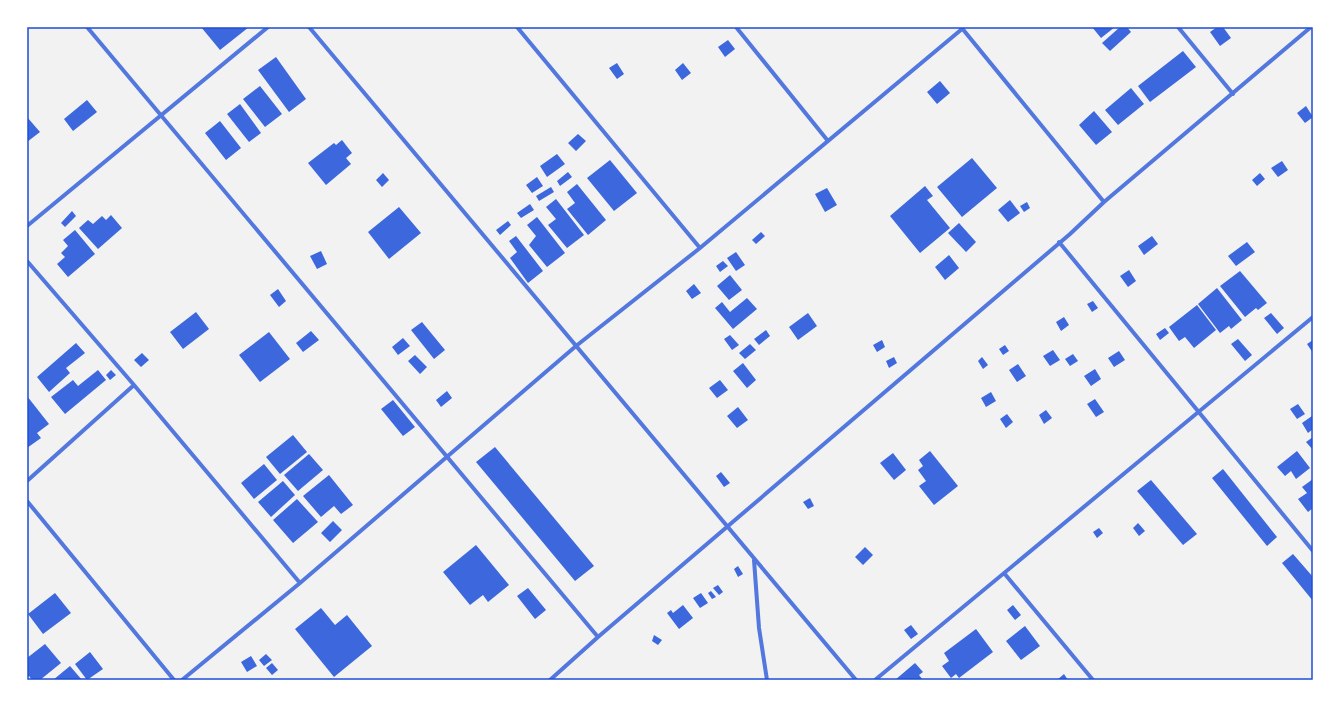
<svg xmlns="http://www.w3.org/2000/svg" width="1340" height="707" viewBox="0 0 1340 707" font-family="'Libre Baskerville',serif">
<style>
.building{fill:#3d67dc}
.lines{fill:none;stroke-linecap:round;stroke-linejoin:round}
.minor{stroke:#5277de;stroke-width:4}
.neatline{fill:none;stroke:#1d4ed8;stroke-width:1.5}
</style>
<rect width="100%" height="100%" fill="#f2f2f2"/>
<path class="building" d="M201 27H249L220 50Z
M1092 27H1115L1101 38Z
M1120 27H1127L1131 32 1110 51 1102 43Z
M1217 27H1223L1231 38 1220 46 1210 32Z
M728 40 735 49 725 57 718 47Z
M1183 51 1196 67 1150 102 1138 86Z
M276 57 306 99 289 112 258 70Z
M617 63 624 74 617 79 609 68Z
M683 63 691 73 682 80 675 70Z
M940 81 950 93 937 104 927 92Z
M260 86 282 114 265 127 243 99Z
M1131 88 1144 104 1118 125 1105 110Z
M87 100 97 112 73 131 64 119Z
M240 104 261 133 249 142 227 114Z
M1306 106 1313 117 1305 123 1297 113Z
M1094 111 1112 132 1096 145 1079 125Z
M27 117 40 132 27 142Z
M220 121 241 148 226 160 205 133Z
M578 134 586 141 576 151 568 143Z
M342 140 352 153 346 158 351 164 326 185 308 163 334 143 336 145Z
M557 154 565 164 547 177 540 166Z
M972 158 997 188 962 217 937 187Z
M610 160 637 193 614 211 587 178Z
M1282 161 1288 170 1278 177 1271 168Z
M568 172 572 177 560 186 557 181Z
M383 173 389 180 382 187 376 180Z
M1260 173 1265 179 1257 186 1252 180Z
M537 177 543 186 532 193 526 185Z
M577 184 606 220 588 235 567 209 575 203 567 192Z
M925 186 933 196 927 200 950 228 920 253 890 216Z
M551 187 554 192 539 201 536 196Z
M827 188 837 205 825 212 815 194Z
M556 199 584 235 567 248 548 225 556 219 546 207Z
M1010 200 1020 213 1008 222 998 210Z
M1027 202 1030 208 1024 212 1020 206Z
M530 204 534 210 521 218 517 213Z
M399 207 421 233 389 259 368 232Z
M72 211 76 216 65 227 61 223Z
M111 215 122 228 98 249 79 228 88 220 93 224 102 216 106 220Z
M537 217 565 253 547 267 529 245 536 236 527 225Z
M508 221 511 225 500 235 496 230Z
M959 223 976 242 966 252 948 233Z
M75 230 95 254 68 277 57 264 65 257 61 253 68 246 63 240Z
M761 232 765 236 756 244 752 240Z
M516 236 543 271 528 283 510 258 517 252 509 241Z
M1152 236 1158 244 1144 255 1138 246Z
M1247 242 1255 252 1236 266 1228 256Z
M321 251 327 264 317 269 310 256Z
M736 252 745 265 736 271 727 258Z
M949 255 959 268 945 280 935 267Z
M723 261 728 266 720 272 716 266Z
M1129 270 1136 281 1128 287 1120 276Z
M1240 271 1267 303 1258 310 1256 308 1245 317 1220 286Z
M730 275 742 290 729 300 717 286Z
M694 284 701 293 692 299 686 291Z
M1217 288 1242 320 1231 329 1229 326 1220 333 1198 304Z
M278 289 286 301 279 307 270 295Z
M747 298 757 309 733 329 715 308 722 302 730 312Z
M1093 301 1098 308 1092 312 1087 304Z
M1197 305 1216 330 1194 348 1185 337 1179 341 1169 327Z
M196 312 209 329 183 349 170 332Z
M808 313 817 326 798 340 789 327Z
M1271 313 1284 328 1277 334 1264 318Z
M1064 317 1069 325 1061 331 1056 322Z
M422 322 445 350 434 359 411 330Z
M1165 328 1169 333 1160 340 1156 334Z
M766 330 770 336 759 345 754 339Z
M311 331 319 340 303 352 296 343Z
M269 332 290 359 260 382 239 355Z
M730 335 739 345 732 350 724 339Z
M403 338 410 346 398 355 392 347Z
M1238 339 1252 355 1245 361 1231 344Z
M882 340 885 347 877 352 873 345Z
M1313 340V353L1307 344Z
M76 343 85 353 66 368 70 373 49 392 37 377Z
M750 344 756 350 745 359 739 353Z
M1005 345 1009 351 1003 355 999 349Z
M1053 350 1060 360 1050 366 1043 356Z
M1119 351 1125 360 1114 367 1108 358Z
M142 353 149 360 141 367 134 360Z
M1073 354 1078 361 1070 366 1065 359Z
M415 355 427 367 420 374 408 361Z
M894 357 897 363 889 368 886 361Z
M982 357 988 365 983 369 978 361Z
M743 363 756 380 747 388 733 371Z
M1018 364 1026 376 1017 382 1009 370Z
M1095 369 1101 379 1091 386 1084 376Z
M98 370 106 380 65 414 51 397 73 380 78 386Z
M111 370 116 375 110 380 106 375Z
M720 380 728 390 717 398 709 388Z
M447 391 452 398 441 407 436 400Z
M991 392 996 401 986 407 981 398Z
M27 396 49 424 37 433 41 438 27 448Z
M1095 399 1104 412 1096 417 1087 404Z
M393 400 415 427 403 436 381 409Z
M1298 404 1305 414 1297 419 1290 409Z
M738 407 748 420 737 428 727 416Z
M1046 410 1052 418 1044 424 1039 415Z
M1007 414 1013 422 1006 428 1000 419Z
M1312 416 1313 429 1308 433 1302 423Z
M293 435 307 452 280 474 266 457Z
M1313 437V450L1306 442Z
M495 447 594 566 575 581 476 462Z
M930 451 958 486 934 505 919 486 926 481 918 470 923 466 919 460Z
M1297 451 1310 468 1296 479 1291 471 1285 476 1277 467Z
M893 453 906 470 894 480 880 463Z
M309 454 323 470 298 491 284 475Z
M264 464 277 480 254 499 241 483Z
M1223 469 1277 537 1267 546 1212 478Z
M721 472 730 483 724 487 716 476Z
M329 475 353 505 341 514 334 506 321 517 303 496Z
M1313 479V508L1308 512 1298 499 1307 493 1302 487Z
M1151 480 1197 534 1183 545 1137 491Z
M283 481 295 495 271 517 258 502Z
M810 498 814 506 808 509 803 502Z
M297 499 318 522 293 543 273 520Z
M333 521 342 530 330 542 321 533Z
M1138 523 1145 531 1139 536 1133 528Z
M1099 528 1103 533 1097 538 1093 532Z
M476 545 509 585 488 602 483 595 470 605 443 572Z
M865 547 873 555 863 565 855 557Z
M1293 554 1313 577V601L1282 563Z
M738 566 743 574 738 577 734 569Z
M718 585 723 592 719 595 713 588Z
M528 588 546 610 535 619 517 596Z
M711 591 716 597 712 599 708 593Z
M55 593 71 613 43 634 28 614Z
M701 593 708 603 700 608 693 598Z
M683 605 693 618 679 629 667 613 671 610 673 613Z
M1013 605 1021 615 1015 620 1007 610Z
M321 608 335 625 347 615 372 646 334 677 295 629Z
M911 625 918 634 911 639 904 630Z
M1025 626 1040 646 1021 660 1006 641Z
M976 629 993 652 959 678 956 674 951 678 942 666 949 661 944 653Z
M654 635 662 640 658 645 652 641Z
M45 644 61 663 40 680H32L29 676 27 677V658Z
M90 652 103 669 87 680 75 664Z
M266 654 272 660 264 666 259 660Z
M251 656 257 666 247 672 241 662Z
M272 663 278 670 272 675 266 668Z
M915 663 923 672 919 675 923 680H895Z
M70 666 82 680H53Z
M1064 674 1068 680H1057Z"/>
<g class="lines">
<path class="minor" d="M87 27 598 637
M309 27 856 680
M517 27 700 248
M736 27 828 141
M961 27 1104 202
M1178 27 1233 94
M27 226 268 27
M1059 242 1313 551
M27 261 134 385 300 583
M27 481 134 385
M27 501 174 680
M754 560 759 628 767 680
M1004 573 1093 680
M182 680 300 583 576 346 700 248 962 29
M550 680 598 637 1070 234 1104 202 1311 27
M875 680 1313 317"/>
</g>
<rect width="1340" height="707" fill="none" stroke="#ffffff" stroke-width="56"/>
<rect x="28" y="28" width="1284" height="651" class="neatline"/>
</svg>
